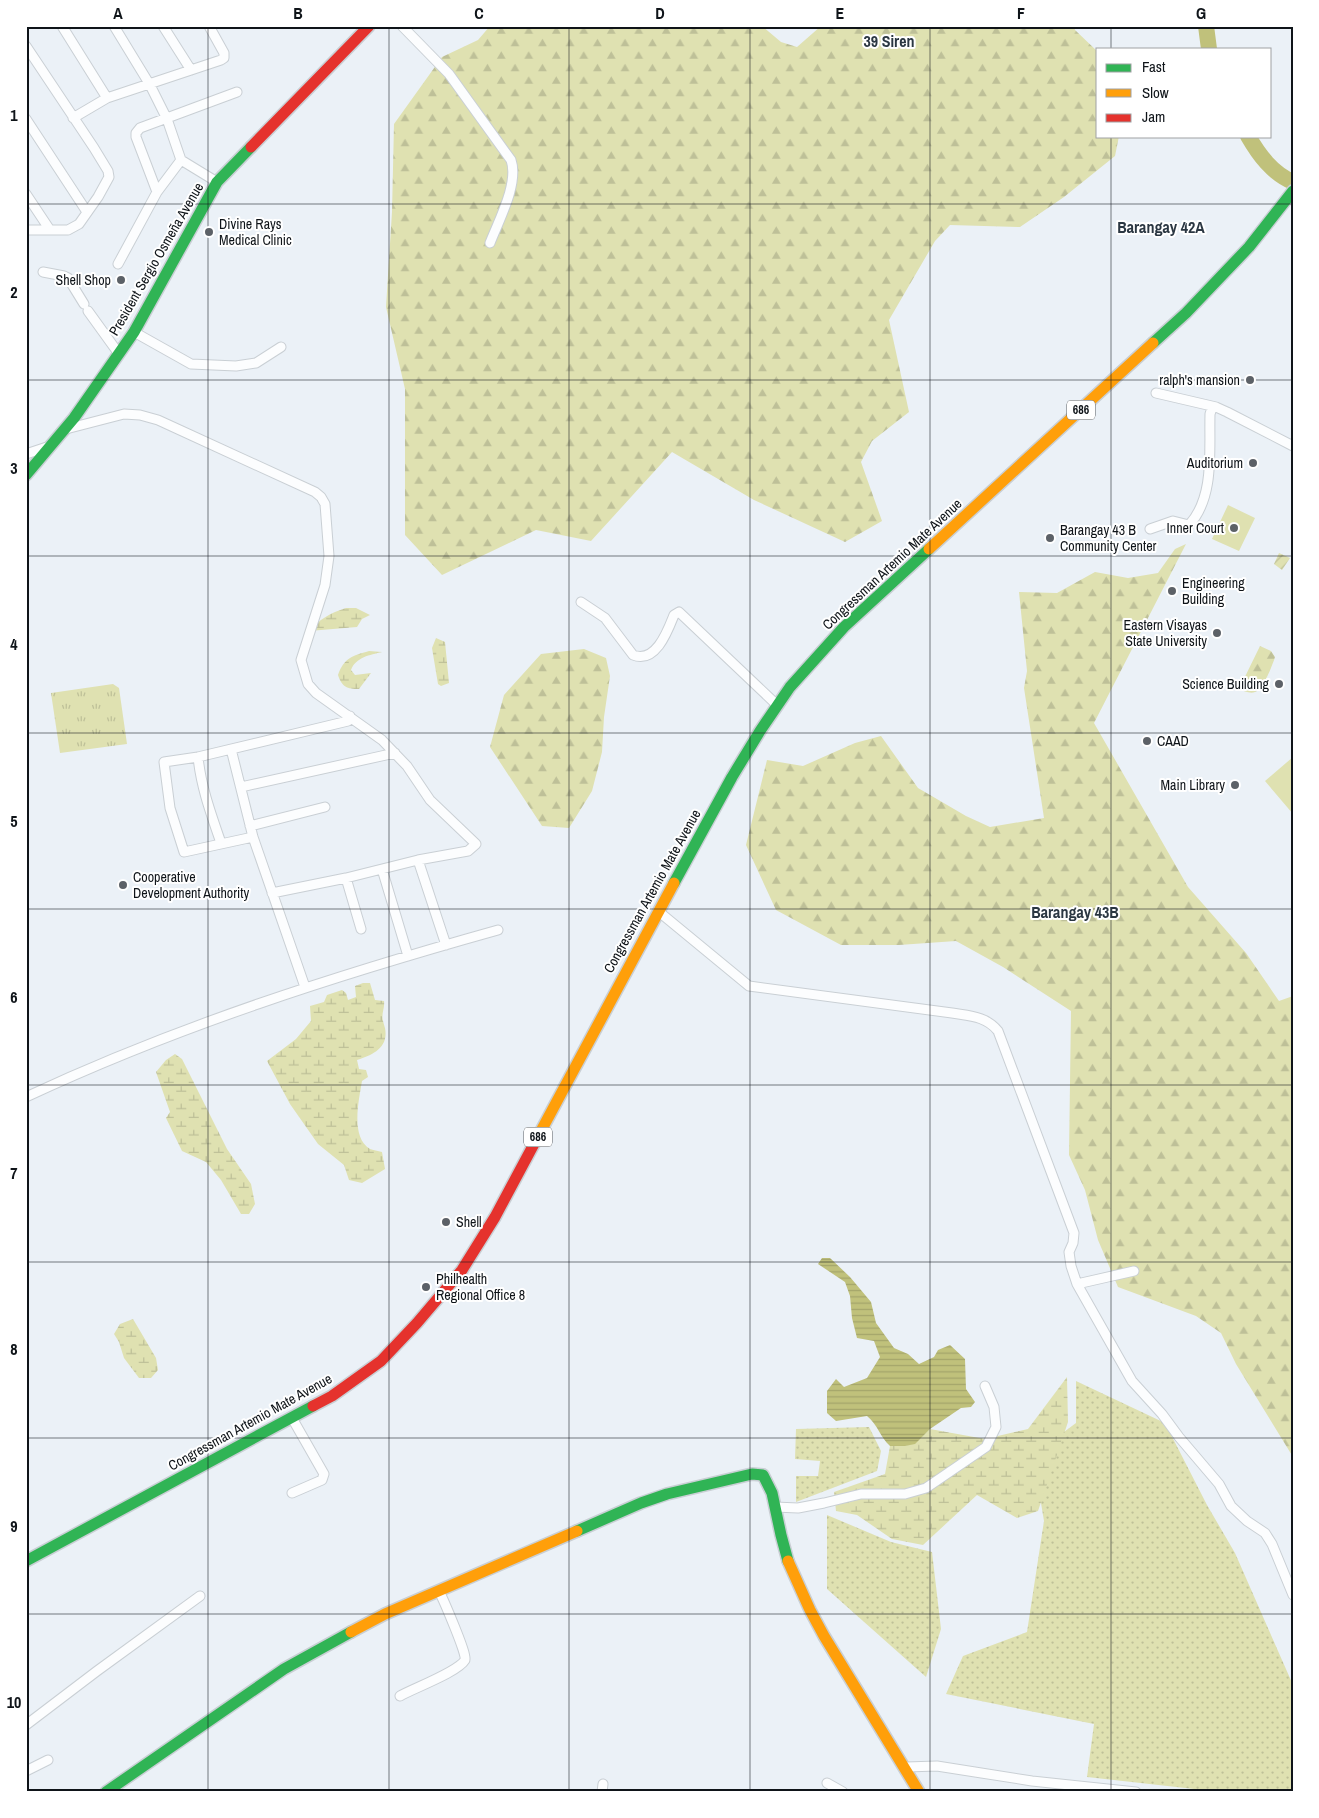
<svg xmlns="http://www.w3.org/2000/svg" width="1319" height="1818" viewBox="0 0 1319 1818" font-family="'Archivo Narrow',sans-serif">
<style>
.grass{fill:url(#grass-dots)}
.forest{fill:url(#forest-firs)}
.wetland{fill:url(#wetland-marsh)}
.park{fill:url(#park-tufts)}
.garden{fill:url(#garden-furrows)}
.pitch{fill:#dfe1b1}
.water{fill:url(#water-rules)}
.lines{fill:none;stroke-linecap:round;stroke-linejoin:round}
.river{stroke:#c0c17b;stroke-width:16}
.street-casing{stroke:#c9cfd4;stroke-width:11}
.fast-casing{stroke:#c9cfd4;stroke-width:14}
.slow-casing{stroke:#c9cfd4;stroke-width:14}
.jam-casing{stroke:#c9cfd4;stroke-width:14}
.street{stroke:#fcfdfe;stroke-width:9}
.fast{stroke:#30b455;stroke-width:11}
.slow{stroke:#ff9f0a;stroke-width:11}
.jam{stroke:#e5322d;stroke-width:11}
.grid{fill:none;stroke:#0f1419;stroke-width:1;stroke-opacity:0.55}
.poi-dot{fill:#5c6167;stroke:#fff;stroke-width:2}
.labels{text-anchor:middle;dominant-baseline:central;stroke-width:4;stroke-linejoin:round;paint-order:stroke}
.shield{fill:#fff;stroke:#575a5e;stroke-width:1}
.shield-label{font-size:12px;font-weight:bold;fill:#0f1419}
.poi-label{font-size:14px;fill:#0f1419;stroke:#fff;text-anchor:start}
.street-label{font-size:14px;fill:#0f1419;stroke:#fff}
.quarter-label{font-size:16px;font-weight:bold;fill:#2b3742;stroke:#fff}
.neatline{fill:none;stroke:#0f1419;stroke-width:2}
.grid-label{font-size:16px;text-anchor:middle;font-weight:bold;fill:#0f1419}
</style>
<defs>
<pattern id="grass-dots" width="8" height="8" patternUnits="userSpaceOnUse" patternTransform="scale(1.25)"><rect width="8" height="8" fill="#dfe1b1"/><path d="M2 2h.1M6 6h.1" fill="none" stroke="#bec098" stroke-width="1.8" stroke-linecap="round"/></pattern>
<pattern id="forest-firs" width="22" height="20" patternUnits="userSpaceOnUse" patternTransform="scale(1.25)"><rect width="22" height="20" fill="#dfe1b1"/><path d="M5 1l3.5 6h-7zM16 11l3.5 6h-7z" fill="#bec098"/></pattern>
<pattern id="wetland-marsh" width="20" height="14" patternUnits="userSpaceOnUse" patternTransform="scale(1.25)"><rect width="20" height="14" fill="#dfe1b1"/><path d="M1 5h8M5 5V1M11 12h8M15 12V8" fill="none" stroke="#bec098"/></pattern>
<pattern id="park-tufts" width="24" height="20" patternUnits="userSpaceOnUse" patternTransform="scale(1.25)"><rect width="24" height="20" fill="#dfe1b1"/><path d="M3 7l-1-3M5 7V3M7 7l1-3M15 17l-1-3M17 17v-4M19 17l1-3" fill="none" stroke="#bec098"/></pattern>
<pattern id="garden-furrows" width="10" height="10" patternUnits="userSpaceOnUse" patternTransform="scale(1.25)"><rect width="10" height="10" fill="#dfe1b1"/><path d="M-1 1l2-2M0 10L10 0M9 11l2-2" fill="none" stroke="#bec098"/></pattern>
<pattern id="water-rules" width="6" height="5" patternUnits="userSpaceOnUse" patternTransform="scale(1.25)"><rect width="6" height="5" fill="#c0c17b"/><path d="M0 2.5h6" fill="none" stroke="#a4a56a"/></pattern>
</defs>
<rect width="100%" height="100%" fill="#ebf1f7"/>
<path class="grass" d="M1076 1381 1165 1423 1207 1505 1235 1553 1293 1685V1792H1221L1087 1777 1094 1724 946 1694 963 1656 1027 1632 1044 1521 1033 1455 1076 1423Z
M869 1427 881 1451 877 1471 796 1502V1476H818L820 1461 795 1459 796 1429Z
M827 1515 891 1542 932 1552 941 1629 926 1677 827 1589Z"/>
<path class="forest" d="M490 26H762L781 42 797 47 821 26H1074L1075 30 1098 52V136H1119L1115 156 1064 197 1020 227 950 225 935 241 889 320 909 412 872 441 861 462 882 521 845 542 754 500 672 452 591 541 536 530 442 575 405 535V389L386 307 392 212 394 124 442 57 478 40Z
M1186 544 1094 723 1188 887 1246 953 1279 1001 1293 996V1457L1236 1364 1221 1333 1196 1316 1118 1287 1098 1240 1085 1190 1069 1155 1071 1011 1003 967 956 941 899 945H841L776 910 746 845 767 760 803 766 855 743 881 736 918 788 966 816 990 827 1044 818 1024 688 1027 671 1019 592 1057 593 1095 572 1128 578 1158 573 1175 549Z
M1260 646 1271 651 1275 657C1273 664 1263 690 1255 692 1250 694 1244 691 1239 689Z
M584 649 606 658 610 676 604 717 602 752 592 791 569 828 542 826 490 747 504 695 541 654Z"/>
<path class="wetland" d="M346 608H356L370 615 362 619 357 627 309 631C320 619 330 613 346 608Z
M436 638 445 642 449 683 441 686 438 684 432 648Z
M369 651 382 652C370 655 356 657 351 670L355 675 371 673 359 689C347 689 342 687 338 675 344 658 352 656 369 651Z
M363 983H370L375 1000 384 1001C385 1008 381 1014 383 1021 383 1021 385 1028 385 1028 389 1048 372 1055 357 1060L359 1069 366 1070 368 1077 362 1081C359 1100 350 1137 370 1149 373 1150 378 1151 382 1152L385 1169 362 1183 349 1180 344 1165 318 1144 290 1104 267 1061 296 1039 311 1021 310 1006 324 1002 327 995 342 990 346 993 348 1000 356 997 355 986Z
M175 1054 182 1059 227 1149 251 1184 255 1204 249 1214H241L221 1180 206 1162 182 1151 166 1118 170 1112 156 1072 166 1060Z
M133 1319 156 1358 158 1370 151 1378H139L124 1358 119 1342 114 1334 120 1324Z
M1067 1377 1068 1422 1038 1511 1017 1518 977 1495 923 1545 892 1539 857 1515 836 1511 834 1492 885 1474 890 1446C913 1446 914 1445 930 1429L985 1439 1028 1429Z"/>
<path class="park" d="M113 684 119 688 127 744 60 753 51 693Z"/>
<path class="garden" d="M1279 553 1290 558 1282 570 1274 564Z"/>
<path class="pitch" d="M1228 505 1255 518 1239 551 1212 539Z
M1293 757V814L1265 781Z"/>
<path class="water" d="M822 1258H830L850 1277 871 1302 876 1323 894 1348 908 1354 919 1364 934 1357 938 1350 950 1345 965 1359 966 1389 975 1402 971 1407 961 1408 930 1429 915 1444 905 1446H890C880 1437 878 1425 867 1416L836 1421 827 1413V1391L836 1379 844 1387 867 1378 880 1357 874 1341 857 1338 852 1318 850 1296 845 1282 818 1264Z"/>
<g class="lines">
<path class="river" d="M1206 26 1209 49
M1248 136C1259 155 1272 173 1293 182"/>
<defs>
<path id="street" d="M62 26 107 98
M114 26 150 85 167 119 181 160 217 182
M163 26 191 70
M402 26 449 74 511 160C519 183 499 220 490 243
M26 46 94 148 108 171 109 177 98 197 79 224 68 230H26
M73 118 107 98 221 60 224 58V53L209 26
M26 119 87 212
M157 192 136 137V133L140 128 237 92
M26 194 50 230
M118 264 157 192 181 160
M43 272 64 276 68 278 84 304
M88 311 119 354
M134 332 191 364 236 366 256 363 281 347
M1156 393 1216 407
M66 429 124 414 140 415 158 420 315 492 321 497 325 504 329 556 325 585 301 660 308 684 316 693 382 740 407 766 430 800 476 844 468 851 418 860 346 878 272 893
M26 454 50 446
M1150 529 1173 521 1189 525C1215 497 1209 450 1210 414L1212 408 1216 407 1227 412 1293 446
M581 602 605 618 633 655C656 664 668 630 674 615L679 612 777 705
M231 749 253 837 305 987
M198 757C201 787 211 814 221 843
M241 787 395 753
M250 826 325 807
M253 837 184 852 170 808 164 762 198 757 348 721 350 716
M418 860 446 945
M382 869 408 956
M346 878 361 929
M658 911 749 986 952 1013C969 1016 986 1016 998 1031L1074 1233 1073 1243 1069 1252 1071 1266 1077 1284 1132 1381 1162 1414 1179 1437 1219 1484 1231 1506 1247 1521 1265 1533 1272 1544 1293 1595
M26 1097C178 1026 337 975 498 930
M1077 1284 1134 1271
M292 1493 322 1480 324 1474 292 1418
M775 1507 798 1508 824 1503 861 1494H905L926 1488 986 1447 996 1427 994 1407 985 1386
M400 1696C414 1688 458 1672 465 1660 468 1656 443 1599 439 1591
M26 1725 97 1671 200 1596
M906 1767 937 1766 1032 1781 1136 1792
M26 1771 48 1760
M827 1783 843 1792
M602 1792 603 1784"/>
<path id="fast" d="M1153 343 1186 313 1249 247 1293 191
M26 475 74 418 134 332 217 182 251 147
M674 883 732 777 760 731 790 687 844 627 929 549
M577 1531 641 1503 667 1494 752 1474 763 1475 772 1493 781 1535 788 1561
M26 1561 313 1406
M106 1792 284 1669 351 1632"/>
<path id="slow" d="M929 549 1153 343
M534 1144 674 883
M788 1561 810 1610 824 1636 919 1792
M351 1632 385 1614 577 1531"/>
<path id="jam" d="M251 147 369 26
M313 1406 332 1396 381 1361 417 1323 462 1270 495 1217 534 1144"/>
</defs>
<use href="#street" class="street-casing"/>
<use href="#fast" class="fast-casing"/>
<use href="#slow" class="slow-casing"/>
<use href="#jam" class="jam-casing"/>
<use href="#street" class="street"/>
<use href="#fast" class="fast"/>
<use href="#slow" class="slow"/>
<use href="#jam" class="jam"/>
</g>
<path class="grid" d="M208 26V1792M389 26V1792M569 26V1792M750 26V1792M930 26V1792M1111 26V49M1111 136V1792M26 204H1293M26 380H1293M26 556H1293M26 733H1293M26 909H1293M26 1085H1293M26 1262H1293M26 1438H1293M26 1614H1293"/>
<g class="poi-dot">
<circle cx="209" cy="232" r="5"/>
<circle cx="121" cy="280" r="5"/>
<circle cx="1250" cy="380" r="5"/>
<circle cx="1253" cy="463" r="5"/>
<circle cx="1234" cy="528" r="5"/>
<circle cx="1050" cy="538" r="5"/>
<circle cx="1172" cy="591" r="5"/>
<circle cx="1217" cy="633" r="5"/>
<circle cx="1279" cy="684" r="5"/>
<circle cx="1147" cy="741" r="5"/>
<circle cx="1235" cy="785" r="5"/>
<circle cx="123" cy="885" r="5"/>
<circle cx="446" cy="1222" r="5"/>
<circle cx="426" cy="1287" r="5"/>
</g>
<g class="labels">
<g class="shield">
<rect x="1067" y="400.5" width="28" height="19" rx="4"/>
<rect x="524" y="1127.5" width="28" height="19" rx="4"/>
</g>
<g class="shield-label">
<text x="1081" y="410">686</text>
<text x="538" y="1137">686</text>
</g>
<g class="poi-label">
<text x="219" y="224">Divine Rays<tspan x="219" dy="16">Medical Clinic</tspan></text>
<text x="111" y="280" text-anchor="end">Shell Shop</text>
<text x="1240" y="380" text-anchor="end">ralph's mansion</text>
<text x="1243" y="463" text-anchor="end">Auditorium</text>
<text x="1224" y="528" text-anchor="end">Inner Court</text>
<text x="1060" y="530">Barangay 43 B<tspan x="1060" dy="16">Community Center</tspan></text>
<text x="1182" y="583">Engineering<tspan x="1182" dy="16">Building</tspan></text>
<text x="1207" y="625" text-anchor="end">Eastern Visayas<tspan x="1207" dy="16">State University</tspan></text>
<text x="1269" y="684" text-anchor="end">Science Building</text>
<text x="1157" y="741">CAAD</text>
<text x="1225" y="785" text-anchor="end">Main Library</text>
<text x="133" y="877">Cooperative<tspan x="133" dy="16">Development Authority</tspan></text>
<text x="456" y="1222">Shell</text>
<text x="436" y="1279">Philhealth<tspan x="436" dy="16">Regional Office 8</tspan></text>
</g>
<g class="street-label">
<text transform="translate(156 259) rotate(-60)">President Sergio Osmeña Avenue</text>
<text transform="translate(892 564) rotate(-43)">Congressman Artemio Mate Avenue</text>
<text transform="translate(652 891) rotate(-61)">Congressman Artemio Mate Avenue</text>
<text transform="translate(250 1422) rotate(-29)">Congressman Artemio Mate Avenue</text>
</g>
<g class="quarter-label">
<text x="889" y="41">39 Siren</text>
<text x="1161" y="227">Barangay 42A</text>
<text x="1075" y="912">Barangay 43B</text>
</g>
</g>
<rect width="1319" height="1818" fill="none" stroke="#ffffff" stroke-width="55"/>
<rect x="1096" y="48" width="175" height="90" fill="#ffffff" stroke="#9fa1a3"/>
<rect x="1106" y="64" width="25" height="8" fill="#30b455" stroke="#9fa1a3"/>
<text x="1142" y="72" font-size="15" fill="#0f1419">Fast</text>
<rect x="1106" y="89" width="25" height="8" fill="#ff9f0a" stroke="#9fa1a3"/>
<text x="1142" y="98" font-size="15" fill="#0f1419">Slow</text>
<rect x="1106" y="114" width="25" height="8" fill="#e5322d" stroke="#9fa1a3"/>
<text x="1142" y="122" font-size="15" fill="#0f1419">Jam</text>
<rect x="28" y="28" width="1264" height="1762" class="neatline"/>
<g class="grid-label">
<text x="118" y="19">A</text>
<text x="298" y="19">B</text>
<text x="479" y="19">C</text>
<text x="660" y="19">D</text>
<text x="840" y="19">E</text>
<text x="1021" y="19">F</text>
<text x="1201" y="19">G</text>
<text x="14" y="121">1</text>
<text x="14" y="298">2</text>
<text x="14" y="474">3</text>
<text x="14" y="650">4</text>
<text x="14" y="827">5</text>
<text x="14" y="1003">6</text>
<text x="14" y="1179">7</text>
<text x="14" y="1355">8</text>
<text x="14" y="1532">9</text>
<text x="14" y="1708">10</text>
</g>
</svg>
